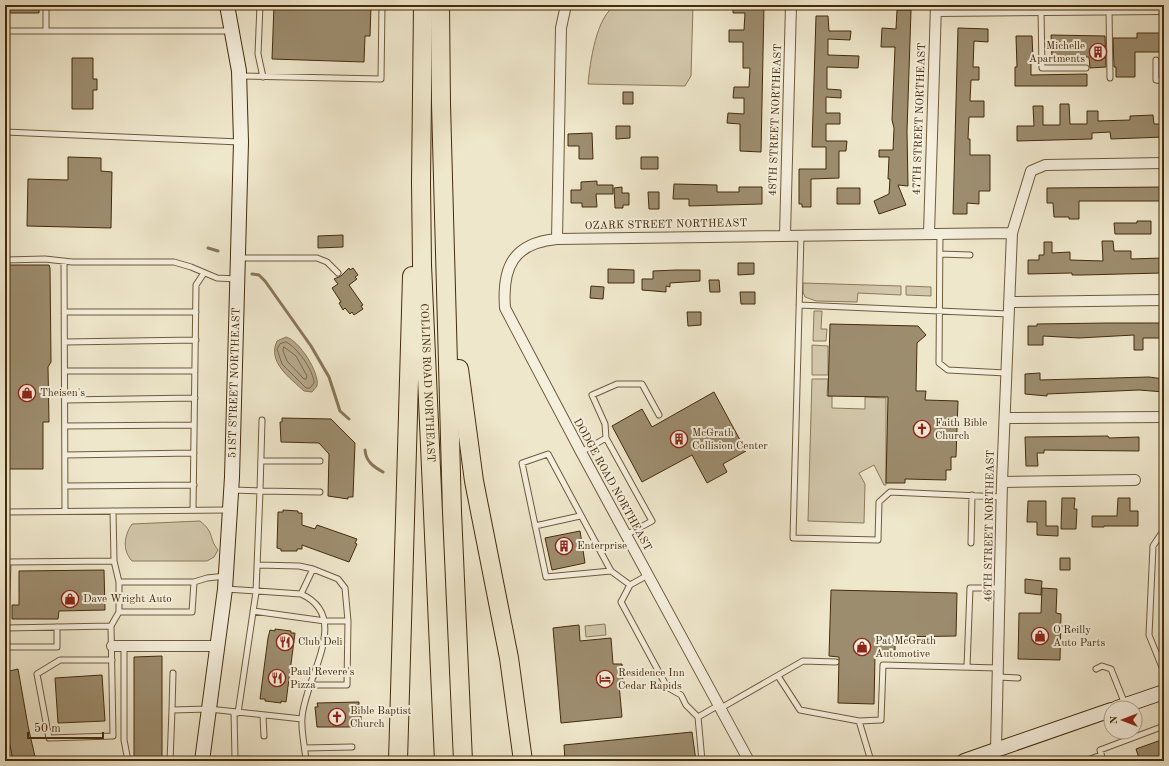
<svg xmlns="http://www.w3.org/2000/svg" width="1169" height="766" viewBox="0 0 1169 766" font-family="'Old Standard TT',serif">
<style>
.green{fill:#d2c7ab;stroke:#8b7a5a}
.water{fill:#b5a78a;stroke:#887657}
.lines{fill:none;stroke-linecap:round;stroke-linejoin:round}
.shore{stroke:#7c6a4a;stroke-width:1}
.stream{stroke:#887657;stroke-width:3}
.building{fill:#9d8d6f;stroke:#442c0a}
.lane-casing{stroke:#6f5b3a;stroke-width:7}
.street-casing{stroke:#6f5b3a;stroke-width:12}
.secondary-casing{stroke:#442c0a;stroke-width:16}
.highway-casing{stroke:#442c0a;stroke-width:20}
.lane{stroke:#f5efde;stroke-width:5}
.street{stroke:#f5efde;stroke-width:10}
.secondary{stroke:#f5efde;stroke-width:14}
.highway{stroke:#efe7cc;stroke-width:18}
.labels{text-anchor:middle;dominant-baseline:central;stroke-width:4;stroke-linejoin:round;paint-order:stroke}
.poi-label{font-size:11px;fill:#442c0a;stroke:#f5efde;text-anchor:start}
.street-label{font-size:11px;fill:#442c0a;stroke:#f5efde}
</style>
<rect width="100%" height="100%" fill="#efe7cc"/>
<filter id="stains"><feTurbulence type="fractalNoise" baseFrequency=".005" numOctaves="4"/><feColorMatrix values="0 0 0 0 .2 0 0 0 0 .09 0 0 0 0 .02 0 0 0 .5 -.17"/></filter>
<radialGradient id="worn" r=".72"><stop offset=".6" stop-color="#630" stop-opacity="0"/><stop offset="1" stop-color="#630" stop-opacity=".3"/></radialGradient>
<path class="green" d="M616 5H693L691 76 685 86 588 84C590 63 596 16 616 5Z
M803 283 901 286V295L858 293 857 302 816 301 805 297 803 292Z
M906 286 931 287V296L906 295Z
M814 311H822L821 329H827L826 341H813Z
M812 345 828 346V375H812Z
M812 379H828L827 396H832V408L865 409V397L886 398V485H884L874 465 859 473 865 484 864 523 808 521Z
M200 521C215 533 208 537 218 550L214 557 207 561H132C122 550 124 536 132 524Z
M605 624 606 635 586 637 585 626Z"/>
<path class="water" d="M286 337C299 340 320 373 317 386L312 392 304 391C290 378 267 362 277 341Z"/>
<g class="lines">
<path class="shore" d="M286 342C297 347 314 371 314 383L310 388H306L282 364 277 349 280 344Z
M284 347 296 356 307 376 306 379H304L287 361 283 351Z"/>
<path class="stream" d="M208 248 218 251
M252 274 259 275 265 281 311 346 329 377 340 411 349 419
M365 450C366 462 374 467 383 472
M768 760 773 761"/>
</g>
<path class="building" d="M5 5H39V13H5Z
M274 5H371L370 36H365L364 62 272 59Z
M733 5H764L761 152 740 151V124L727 123 728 113 744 114V98H733L734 87H749L750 68H743V42H729V30H744L745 13H733Z
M897 10H911L907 131 908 186 898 185 906 205 879 214 874 201 889 194 890 179H888L889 157H879V150H893L894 128 892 120 895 47H881L882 28 896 29Z
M816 16H828L829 31H851L850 40 828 39V55L859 56 858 68 827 67V89L841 90V98L826 97V113H840V124H826V141H847L846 151H839V178L811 179V207H802V204H799V169H826V147H812Z
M958 28 988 29V42L974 41 973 67H979V80H971L970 101H984V117H969L968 139H970V155H990V191H979V204L967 203V214H953Z
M1137 33H1164V52H1135V77H1116V67H1114L1113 38H1137Z
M1051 35 1105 36 1106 67 1090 68 1089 57H1052Z
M1016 36H1032L1033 59H1031V75L1087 74V86H1015V67H1017Z
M72 58H93V79H97V90H93V109H72Z
M623 92H633V104H623Z
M1060 104H1069L1070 124H1087V111H1098V121L1130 120V116L1153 115 1154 124H1164V137L1111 139 1110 132 1092 133V139L1017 141V126H1034L1033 106H1043V125H1060Z
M616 126H630V138L616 139Z
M592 133 593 159H579V146H568V134Z
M68 157 101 158V171L112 172 111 228 27 226 28 179 68 180Z
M641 157H658V169H641Z
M597 181V185H613V194H596L597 207H582V203H571V190H581V182Z
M674 184 717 185V192H739V187H762V204L689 206V199H673Z
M622 187V193H629V205H623V208H615L614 188Z
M1164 187V201H1079V219H1069V217H1054L1053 203H1047V188Z
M837 188H860V204H837Z
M648 192H659V209H649Z
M1137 221H1151V234H1115L1114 223H1137Z
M343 235V247L318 248V236Z
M1102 241H1113L1114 251H1131V259L1162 258V273L1082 275H1072V273L1028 274V260H1039V255H1044V242H1052V253L1070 252V260L1103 261Z
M738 263H754V274L738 275Z
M5 265H49L50 268 51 362 48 367 49 422H43V469H5Z
M349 268 350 270 353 268 358 275 355 277 357 279 349 285 363 305 361 306 363 309 354 315 352 312 350 314 345 308 343 310 339 303 341 302 332 288 338 284 334 279 341 276Z
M608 269 634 270V283H608Z
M676 270H700V281L670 283V287L666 286V292L642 290V279H653V271Z
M709 280H719L720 292H710Z
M591 286 604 287 603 299 590 298Z
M740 292H755V304H741Z
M687 312H701V325L688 326Z
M1107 323H1163L1164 338H1143V350H1134V335L1079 338 1043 336V345H1028V326H1037V324Z
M830 324 918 326 926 335 917 343 916 391H926L925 400 958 401 956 457H951V470H946V480L905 479V483H886L888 397 828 396Z
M1040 373V380L1149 377 1164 379V392L1139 390 1047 394V396L1025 394V374Z
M714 392 746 451 723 464 727 472 707 483 692 455 642 482 612 426 642 409 652 427Z
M282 418 331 419 355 443 353 497H348V499L328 496 329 454 319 443 281 442 280 422H282Z
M1108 436 1109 438 1139 437V451L1044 450V453H1037L1038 466H1026L1025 437Z
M1062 498H1075L1074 509H1077L1076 529H1061Z
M1118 498H1130V511H1138V526H1104V527H1092V516H1117Z
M1028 501H1046V526H1058V536L1037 535V522H1027Z
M283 510 298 511V513H302V525L315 529 317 525 357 539 355 543 357 544 349 562 302 545V549H297V551H281V549L277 548 278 512H283Z
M580 531 585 563 552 570 545 538Z
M1060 558H1070V570H1060Z
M104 570 105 610 59 611 58 619H12V605H19V571Z
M1025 579 1042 581 1041 595 1025 593Z
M1042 588 1057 589 1056 613 1061 614 1060 660 1018 659 1019 613H1041Z
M831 590 957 593 956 636 895 637V658L875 657 874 704 838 703 839 657 829 656Z
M579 625 580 641 611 638 613 664H622L623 683 619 684 622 717 561 723 553 628Z
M275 629 291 631V633H295L286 702 281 701V703L265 701V699H260L268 638 270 630 275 631Z
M162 656V761H134V657Z
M18 669 28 726 36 761H13L5 719V672Z
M102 675 105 721 58 723 55 678Z
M359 702V707H361V722H359V727H317L315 707H318L317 703Z
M692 732 696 761H565L564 745Z
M1164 739V761H1140L1136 749Z"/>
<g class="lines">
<defs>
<path id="lane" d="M260 5 258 54 263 77
M46 7V31
M1109 9 1110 78
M1041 10 1042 68H1086
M5 31H230
M1156 60V80L1164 81
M240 76 381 79 382 5
M5 132 240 142
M940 233 939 363 948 370 1006 373
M801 236 793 538 878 540 879 502 890 492 1002 497
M940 254 970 255
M239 258H317L327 262 338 273
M5 260 45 259 72 262H174L191 267 217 278 237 279
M64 262 65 511
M799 305 1009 314
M64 312H196
M65 342 196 340
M65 371H195
M65 400 195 398
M262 420 260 491 320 492
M65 426 194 425
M606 438 605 424 592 395 617 384H642L659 415
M581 452 606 438 652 521 626 535
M65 455 194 453
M261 461H320
M65 486 194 485
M232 490 260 491 256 592 238 713
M193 510 196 285 204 273
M113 511 114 561 119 582
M5 512 228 510
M535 526 580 516
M1164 534H1161L1153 546 1149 635 1164 672
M971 543 972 495
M257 565 299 566 313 569 338 579 345 588 348 621 347 685H310
M611 571 548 454 522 463 546 577 611 571 630 585
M648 575 630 585 621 602 667 687 681 695 686 705 698 717 719 705
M226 589 301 594C353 617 304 679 302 718 301 732 305 747 306 761
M301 594 313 569
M253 611 325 621H348
M119 612V582H194
M111 626 119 612H192L194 582 207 578 226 576
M57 627V647H7L6 628 111 626 113 736 49 738 37 674 60 660H112
M6 628 8 562 114 561
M124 646V740L128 761
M967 667 970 588H1000
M1096 669 1102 666 1111 669 1125 704
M778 676 800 710 859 721 871 761
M998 677 1018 678
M721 708 803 661 836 662
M172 710 173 673
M234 712 235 759 306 761
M263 716 264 736
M698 717 702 761
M859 721 881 720 883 665 998 668
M305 748 352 747
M996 751 999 761
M170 761 172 710 209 709 302 719
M1085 761 1101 755
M1103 761 1100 750 1164 726"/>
<path id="street" d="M566 5 561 28 557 239 1012 233
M936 11 1164 9
M929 233 936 5
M785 235 791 5
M557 239C513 243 502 267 505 308L581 452 749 761
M1009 302 1164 300
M1005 418 1164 417
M1002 482 1135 480
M112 646H218
M996 750 1002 482 1012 233 1031 171 1045 165 1164 163"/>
<g id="secondary">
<path d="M1117 708 1164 692"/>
<path id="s1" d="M202 761 225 589 232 477 241 142 239 71 227 5"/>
<path d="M964 761 1111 710"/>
</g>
<g id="highway">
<path id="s2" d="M423 5 421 182 422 265 444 761"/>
<path d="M440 5 441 104 452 512 463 761"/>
<path d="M459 369 474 481 509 658 523 761"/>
<path d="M398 761 412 276"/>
</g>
</defs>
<use href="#lane" class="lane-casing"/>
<use href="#street" class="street-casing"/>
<use href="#secondary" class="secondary-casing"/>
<use href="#highway" class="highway-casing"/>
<use href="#lane" class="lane"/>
<use href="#street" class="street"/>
<use href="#secondary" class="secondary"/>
<use href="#highway" class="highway"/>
</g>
<defs>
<symbol id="building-ring" viewBox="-11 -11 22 22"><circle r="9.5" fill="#f5efde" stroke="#8f2418" stroke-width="1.5"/><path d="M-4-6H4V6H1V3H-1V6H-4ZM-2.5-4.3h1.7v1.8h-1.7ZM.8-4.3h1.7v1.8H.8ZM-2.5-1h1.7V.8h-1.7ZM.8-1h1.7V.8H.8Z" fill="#8f2418"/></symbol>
<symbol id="shop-ring" viewBox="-11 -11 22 22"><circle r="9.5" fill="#f5efde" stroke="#8f2418" stroke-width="1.5"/><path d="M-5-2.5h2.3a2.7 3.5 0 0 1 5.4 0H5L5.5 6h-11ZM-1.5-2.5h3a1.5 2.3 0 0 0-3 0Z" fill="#8f2418"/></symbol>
<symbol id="church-ring" viewBox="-11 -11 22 22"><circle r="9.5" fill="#f5efde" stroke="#8f2418" stroke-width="1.5"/><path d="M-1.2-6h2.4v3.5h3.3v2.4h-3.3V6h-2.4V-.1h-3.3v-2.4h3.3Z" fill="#8f2418"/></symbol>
<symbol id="restaurant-ring" viewBox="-11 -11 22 22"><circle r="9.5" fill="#f5efde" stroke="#8f2418" stroke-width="1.5"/><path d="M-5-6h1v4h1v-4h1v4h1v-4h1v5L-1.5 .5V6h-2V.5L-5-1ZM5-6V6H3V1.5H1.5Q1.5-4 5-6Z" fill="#8f2418"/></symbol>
<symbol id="hotel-ring" viewBox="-11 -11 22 22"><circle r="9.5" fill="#f5efde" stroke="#8f2418" stroke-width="1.5"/><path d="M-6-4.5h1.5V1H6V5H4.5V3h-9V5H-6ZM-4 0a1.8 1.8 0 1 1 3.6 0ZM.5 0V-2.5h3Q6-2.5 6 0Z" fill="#8f2418"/></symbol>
</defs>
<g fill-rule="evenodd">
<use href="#building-ring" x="1088" y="42" width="20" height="20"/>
<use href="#shop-ring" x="17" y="383" width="20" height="20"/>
<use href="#church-ring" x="912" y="419" width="20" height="20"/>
<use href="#building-ring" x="669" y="429" width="20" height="20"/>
<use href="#building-ring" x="554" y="536" width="20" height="20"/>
<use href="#shop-ring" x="60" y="589" width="20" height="20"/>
<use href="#shop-ring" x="1030" y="626" width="20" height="20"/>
<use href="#restaurant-ring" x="275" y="632" width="20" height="20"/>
<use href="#shop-ring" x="852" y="637" width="20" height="20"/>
<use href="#restaurant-ring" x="267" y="668" width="20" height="20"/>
<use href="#hotel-ring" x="595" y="669" width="20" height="20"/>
<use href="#church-ring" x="327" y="707" width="20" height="20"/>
</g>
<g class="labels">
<g class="poi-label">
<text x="1085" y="46" text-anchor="end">Michelle<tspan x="1085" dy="13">Apartments</tspan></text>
<text x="40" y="393">Theisen's</text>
<text x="935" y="423">Faith Bible<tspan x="935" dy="13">Church</tspan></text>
<text x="692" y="433">McGrath<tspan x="692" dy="13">Collision Center</tspan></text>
<text x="577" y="546">Enterprise</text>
<text x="83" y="599">Dave Wright Auto</text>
<text x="1053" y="630">O'Reilly<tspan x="1053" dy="13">Auto Parts</tspan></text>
<text x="875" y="641">Pat McGrath<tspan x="875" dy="13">Automotive</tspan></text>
<text x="298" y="642">Club Deli</text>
<text x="290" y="672">Paul Revere's<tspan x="290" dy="13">Pizza</tspan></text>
<text x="618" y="673">Residence Inn<tspan x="618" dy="13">Cedar Rapids</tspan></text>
<text x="350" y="711">Bible Baptist<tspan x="350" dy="13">Church</tspan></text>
</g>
<g class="street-label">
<text transform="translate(920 119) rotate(-88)">47TH STREET NORTHEAST</text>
<text transform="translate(776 120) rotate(-88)">48TH STREET NORTHEAST</text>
<text transform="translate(666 225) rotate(-1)">OZARK STREET NORTHEAST</text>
<text stroke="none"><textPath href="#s1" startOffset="380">51ST STREET NORTHEAST</textPath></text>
<text stroke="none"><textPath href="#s2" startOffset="378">COLLINS ROAD NORTHEAST</textPath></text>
<text transform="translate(612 485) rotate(61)">DODGE ROAD NORTHEAST</text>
<text transform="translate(990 526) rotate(-89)">46TH STREET NORTHEAST</text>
</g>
</g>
<rect width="1169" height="766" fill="none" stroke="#efe7cc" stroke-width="20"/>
<rect x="6" y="6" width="1157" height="754" fill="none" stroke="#442c0a" stroke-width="2"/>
<rect x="10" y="10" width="1149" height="746" fill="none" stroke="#442c0a"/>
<g transform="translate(1123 720) rotate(270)"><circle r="19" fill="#f5efde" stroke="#aea189"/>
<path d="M0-3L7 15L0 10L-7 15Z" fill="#8f2418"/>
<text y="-6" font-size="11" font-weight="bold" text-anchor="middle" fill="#442c0a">N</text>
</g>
<path d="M28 732v6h75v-6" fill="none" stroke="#442c0a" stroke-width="2"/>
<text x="34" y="732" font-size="12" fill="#442c0a" stroke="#f5efde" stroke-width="3" paint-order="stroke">50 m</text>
<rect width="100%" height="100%" filter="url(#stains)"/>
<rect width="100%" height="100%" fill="url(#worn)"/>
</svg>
